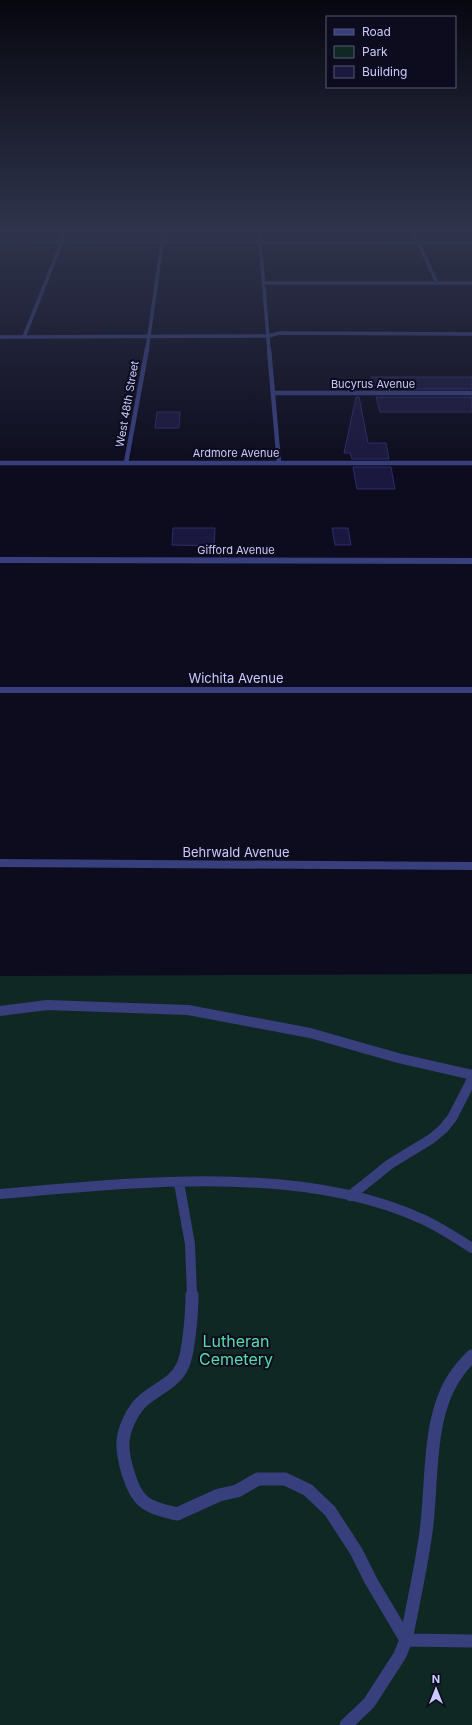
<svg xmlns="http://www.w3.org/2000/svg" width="472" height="1725" viewBox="0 0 472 1725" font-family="Inter,sans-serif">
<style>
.green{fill:#0f2824}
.building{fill:#1b183f;stroke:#2e2b6b}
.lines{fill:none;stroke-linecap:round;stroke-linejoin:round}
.service-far1{stroke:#373f7d;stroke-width:10}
.service{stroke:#373f7d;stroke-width:13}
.minor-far3{stroke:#373f7d;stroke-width:3.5}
.minor-far2{stroke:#373f7d;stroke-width:4.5}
.minor-far1{stroke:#373f7d;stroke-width:6}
.minor{stroke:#373f7d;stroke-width:8}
.labels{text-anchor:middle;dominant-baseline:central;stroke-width:4;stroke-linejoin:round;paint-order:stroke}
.far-street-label{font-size:11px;fill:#cacbfe;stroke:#0d0c1e}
.street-label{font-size:13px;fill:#cacbfe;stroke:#0d0c1e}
.near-park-label{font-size:16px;fill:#57dda9;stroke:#0d0c1e}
</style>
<rect width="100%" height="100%" fill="#0d0c1e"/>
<path class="green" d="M472 974V1725H0V976Z"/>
<path class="building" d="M371 377H472V389H374Z
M356 397H359L368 443H386L389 459H352L350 453H344Z
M376 397H472V412H380Z
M157 412H180L179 428H155Z
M353 467H391L395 489H357Z
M173 528H215L214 546 172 545Z
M332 528H348L351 545H335Z"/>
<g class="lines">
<path class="service-far1" d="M0 1011 47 1005 188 1010 310 1033 398 1058 472 1075
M179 1183 190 1244 192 1296
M0 1194C131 1183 300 1163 422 1219 440 1227 456 1238 472 1248
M350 1196 390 1164 431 1139 443 1129 452 1118 472 1079"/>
<path class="service" d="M192 1295C192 1311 189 1354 182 1367 173 1386 149 1391 137 1407 130 1416 124 1430 123 1441 122 1457 131 1491 143 1501 152 1509 166 1511 177 1514L219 1495 237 1491 258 1479H285L308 1490 330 1511 356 1551 371 1581 406 1640 472 1641
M346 1725 369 1703 400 1655 406 1640C413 1604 421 1568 426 1532 433 1483 426 1414 458 1372 462 1366 467 1361 472 1356"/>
<path class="minor-far3" d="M259 229 269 350
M412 229 437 283
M0 242 472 243
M265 283H472
M0 337 268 336 280 333 472 334
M24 337 67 229
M147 350 164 229"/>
<path class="minor-far2" d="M269 349 279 463
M273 393H472
M0 463H472
M126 463 147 349"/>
<path class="minor-far1" d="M0 560 472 561
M0 690H472"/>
<path class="minor" d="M0 863 472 866"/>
</g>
<linearGradient id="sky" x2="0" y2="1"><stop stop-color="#070710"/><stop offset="0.49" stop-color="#2f344c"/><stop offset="1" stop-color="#2f344c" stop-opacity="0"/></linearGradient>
<rect width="472" height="471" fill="url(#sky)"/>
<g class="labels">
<g class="far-street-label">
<text x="373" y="384">Bucyrus Avenue</text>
<text transform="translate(127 404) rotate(-80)">West 48th Street</text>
<text x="236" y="453">Ardmore Avenue</text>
<text x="236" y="550">Gifford Avenue</text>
</g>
<g class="street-label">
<text x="236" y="678">Wichita Avenue</text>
<text x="236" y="852">Behrwald Avenue</text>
</g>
<g class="near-park-label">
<text x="236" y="1341">Lutheran<tspan x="236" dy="18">Cemetery</tspan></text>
</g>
</g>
<rect x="326" y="16" width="130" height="72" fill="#0d0c1e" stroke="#595878"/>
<rect x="334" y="29" width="20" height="6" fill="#373f7d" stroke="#595878"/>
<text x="362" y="36" font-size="12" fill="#cacbfe">Road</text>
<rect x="334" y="46" width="20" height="12" fill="#0f2824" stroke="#595878"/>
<text x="362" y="56" font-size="12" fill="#cacbfe">Park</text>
<rect x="334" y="66" width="20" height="12" fill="#1b183f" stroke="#595878"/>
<text x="362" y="76" font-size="12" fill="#cacbfe">Building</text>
<g transform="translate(436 1689)" stroke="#0d0c1e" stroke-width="3" paint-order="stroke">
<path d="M0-3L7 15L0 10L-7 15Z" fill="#cacbfe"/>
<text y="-6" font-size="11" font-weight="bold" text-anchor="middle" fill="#cacbfe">N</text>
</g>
</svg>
